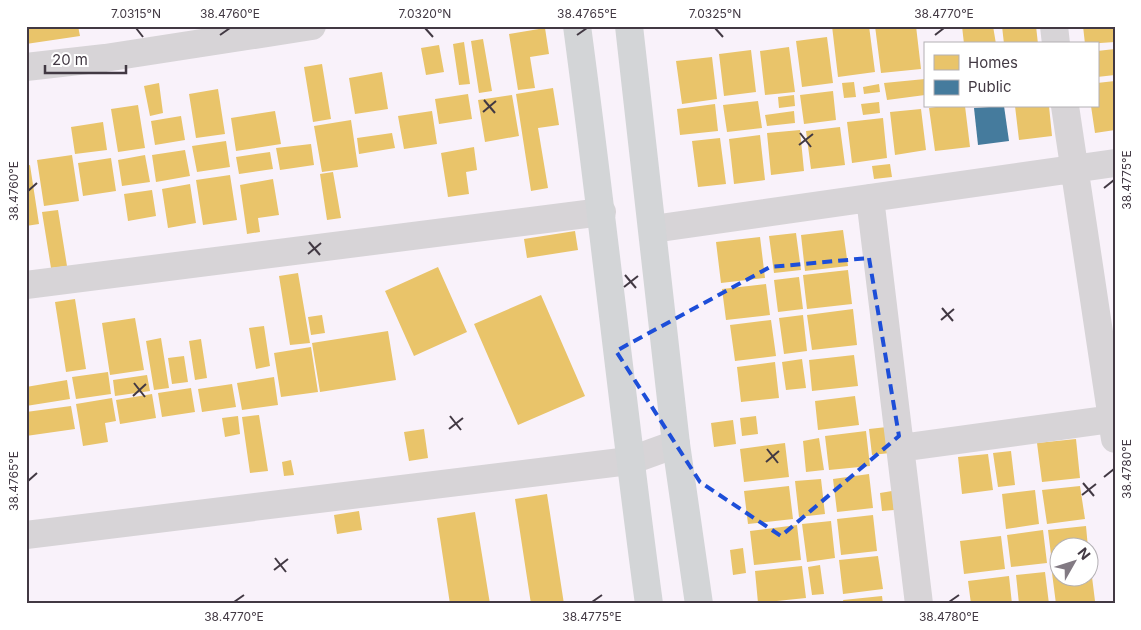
<svg xmlns="http://www.w3.org/2000/svg" width="1141" height="630" viewBox="0 0 1141 630" font-family="Inter,sans-serif">
<style>
.homes{fill:#e9c46a}
.public{fill:#457b9d}
.lines{fill:none;stroke-linecap:round;stroke-linejoin:round}
.street{stroke:#d7d4d7;stroke-width:28}
.secondary{stroke:#d3d5d7;stroke-width:28}
.marked{fill:none;stroke:#1d4ed8;stroke-width:4;stroke-dasharray:10 6;stroke-linejoin:round}
.ticks{fill:none;stroke:#423943;stroke-width:2}
.neatline{fill:none;stroke:#423943;stroke-width:2}
.ticks-label{font-size:12px;text-anchor:middle;fill:#423943}
</style>
<rect width="100%" height="100%" fill="#f9f2fa"/>
<path class="homes" d="M26 26H78L80 36 26 44Z
M832 26H869L875 72 838 77Z
M875 26H916L921 69 881 73Z
M962 26H993L996 44H964Z
M1002 26H1036L1038 44H1004Z
M1083 26H1115V42L1085 44Z
M545 28 549 54 530 57 535 88 518 90 509 34Z
M827 37 833 83 802 87 796 41Z
M483 39 492 91 479 93 471 41Z
M464 42 470 84 459 85 453 44Z
M439 45 444 72 426 75 421 48Z
M789 47 795 92 765 95 760 51Z
M1115 49V75L1097 77V51Z
M751 50 756 92 724 96 719 54Z
M712 57 717 99 682 104 676 61Z
M322 64 331 119 313 122 304 67Z
M382 72 388 109 355 114 349 78Z
M925 79V95L887 100 884 83Z
M1115 81V130L1095 133 1091 106H1097V83Z
M854 82 856 97 844 98 842 83Z
M159 83 163 113 150 116 144 86Z
M879 84 880 92 864 94 863 87Z
M553 88 559 125 538 128 548 188 531 191 516 94Z
M218 89 225 134 196 138 189 94Z
M833 91 836 120 804 124 800 95Z
M468 94 472 119 439 124 435 99Z
M512 95 519 136 485 142 478 100Z
M794 95 795 106 779 108 778 97Z
M758 101 762 128 727 132 723 105Z
M879 102 880 113 863 115 861 104Z
M715 104 718 131 680 135 677 109Z
M138 105 145 148 118 152 111 109Z
M943 106H965L970 147 935 151 929 108Z
M1015 106H1049L1052 136 1019 140Z
M921 109 926 150 895 155 890 112Z
M275 111 281 144 236 151 231 118Z
M432 111 437 144 404 149 398 116Z
M794 111 795 123 767 126 765 115Z
M181 116 185 140 155 145 151 121Z
M883 118 887 158 852 163 847 122Z
M351 120 358 167 322 172 314 126Z
M103 122 107 150 75 154 71 127Z
M840 127 845 165 811 169 806 131Z
M800 130 804 171 771 175 767 133Z
M392 133 395 148 359 154 357 138Z
M760 135 765 180 734 184 729 139Z
M720 138 726 184 698 187 692 141Z
M226 141 230 167 197 172 192 146Z
M311 144 314 165 280 170 276 148Z
M474 147 477 170 466 172 469 194 448 197 441 153Z
M185 150 190 176 156 182 152 155Z
M270 152 273 169 239 174 236 157Z
M72 155 79 201 44 206 37 160Z
M145 155 150 182 122 186 118 160Z
M111 158 116 191 83 196 78 163Z
M890 164 892 177 874 179 872 166Z
M30 165 39 224 26 226V166Z
M333 172 341 218 327 220 320 174Z
M230 175 237 220 203 225 196 180Z
M273 179 279 215 258 218 260 232 247 234 240 185Z
M190 184 196 223 168 228 162 189Z
M152 190 156 216 128 221 124 194Z
M58 210 67 266 51 268 42 212Z
M843 230 848 266 805 271 801 235Z
M575 231 578 250 527 258 524 239Z
M796 233 801 270 774 273 769 236Z
M760 237 765 278 721 283 716 242Z
M438 267 467 332 414 356 385 291Z
M848 270 852 304 807 309 803 275Z
M298 273 310 343 290 345 279 276Z
M799 277 803 309 778 312 774 280Z
M766 284 770 315 726 320 722 289Z
M541 295 585 396 518 425 474 324Z
M75 299 86 369 66 372 55 302Z
M853 309 857 345 812 350 807 315Z
M322 315 325 333 311 335 308 317Z
M803 315 807 351 784 354 779 318Z
M135 318 144 370 110 375 102 323Z
M771 320 776 356 735 361 730 325Z
M264 326 270 366 256 369 249 328Z
M388 331 396 380 320 392 312 343Z
M161 338 169 388 154 390 146 341Z
M201 339 207 378 195 380 189 341Z
M311 347 318 392 281 397 274 353Z
M854 355 858 386 812 391 809 360Z
M184 356 188 382 172 384 168 358Z
M802 359 806 388 786 390 782 362Z
M775 362 779 398 741 402 737 367Z
M108 372 111 394 76 399 72 377Z
M147 375 150 391 115 396 113 380Z
M274 377 278 405 242 410 237 383Z
M67 380 70 399 26 406V387Z
M232 384 236 407 202 412 198 389Z
M191 388 195 412 162 417 158 393Z
M152 394 156 418 120 424 116 400Z
M855 396 859 425 818 430 815 401Z
M112 398 116 421 105 423 108 442 83 446 76 404Z
M71 406 75 429 26 436V412Z
M259 415 268 471 250 473 242 417Z
M238 416 240 434 225 437 222 418Z
M756 416 758 434 742 436 740 418Z
M733 420 736 444 714 447 711 423Z
M887 427 890 453 872 455 869 429Z
M424 429 428 458 409 461 404 432Z
M866 431 870 466 829 470 825 436Z
M819 438 824 470 806 472 803 441Z
M1076 439 1080 478 1042 482 1037 443Z
M785 443 789 477 744 482 740 449Z
M1011 451 1015 485 998 487 993 453Z
M988 454 993 490 962 494 958 457Z
M291 460 294 475 284 476 282 462Z
M869 474 873 508 837 512 833 479Z
M821 479 825 514 799 517 795 481Z
M789 486 793 519 748 524 744 491Z
M1080 486 1085 519 1047 524 1042 490Z
M1035 490 1039 524 1006 529 1002 494Z
M892 491 894 510 882 511 880 493Z
M547 494 564 604H531L515 499Z
M359 511 362 530 337 534 334 515Z
M475 512 490 604H450L437 518Z
M873 515 877 551 841 555 837 519Z
M831 521 835 558 807 562 802 524Z
M797 525 801 560 754 565 750 531Z
M1086 526 1088 548H1058V562L1052 563 1048 530Z
M1043 530 1047 563 1011 567 1007 535Z
M1001 536 1005 569 964 574 960 541Z
M743 548 746 573 733 575 730 550Z
M878 556 883 589 843 594 839 560Z
M820 565 824 594 812 595 808 567Z
M802 566 806 598 758 603 755 571Z
M1088 569H1091L1095 601 1056 604 1052 573 1058 572V578H1088Z
M1045 572 1049 604H1019L1016 575Z
M1009 576 1012 604H971L968 581Z
M882 596 883 604H844L843 600Z"/>
<path class="public" d="M1004 106 1009 141 978 145 974 108Z"/>
<g class="lines">
<path class="street" d="M1054 26 1056 44
M26 67 105 58 312 26
M1065 106 1115 439
M870 198 919 604
M653 229 1115 163
M26 285 602 212
M900 448 1112 419
M26 535 629 461 676 444"/>
<path class="secondary" d="M577 26C603 219 623 412 649 604
M629 26 676 444 699 604"/>
</g>
<path class="marked" d="M869 258 899 436 781 536 700 482 616 351 770 267Z"/>
<path class="ticks" d="M136 28 143 37M425 28 433 37M715 28 723 37M220 35 230 28M577 35 587 28M935 35 944 28M484 100 495 113M483 112 496 101M800 133 811 147M799 145 813 134M1104 188 1114 180M28 191 37 183M309 242 320 255M308 254 321 243M625 275 636 288M624 287 638 276M942 308 953 321M941 320 954 309M134 383 145 397M133 396 146 384M450 416 461 430M449 429 463 418M767 449 778 463M766 462 779 451M1104 477 1114 469M28 481 37 473M1083 483 1094 496M1082 495 1096 484M275 558 286 572M274 570 288 559M234 602 244 595M592 602 602 595M949 602 959 595"/>
<rect width="1141" height="630" fill="none" stroke="#ffffff" stroke-width="55"/>
<rect x="924" y="42" width="175" height="65" fill="#ffffff" stroke="#b3b0b4"/>
<rect x="934" y="55" width="25" height="15" fill="#e9c46a" stroke="#b3b0b4"/>
<text x="968" y="68" font-size="15" fill="#423943">Homes</text>
<rect x="934" y="80" width="25" height="15" fill="#457b9d" stroke="#b3b0b4"/>
<text x="968" y="92" font-size="15" fill="#423943">Public</text>
<g transform="translate(1074 562) rotate(51)"><circle r="24" fill="#ffffff" stroke="#b3b0b4"/>
<path d="M0-4L9 19L0 12L-9 19Z" fill="#827a83"/>
<text y="-8" font-size="14" font-weight="bold" text-anchor="middle" fill="#423943">N</text>
</g>
<path d="M45 65v8h81v-8" fill="none" stroke="#423943" stroke-width="2.5"/>
<text x="52" y="65" font-size="15" fill="#423943" stroke="#ffffff" stroke-width="4" paint-order="stroke">20 m</text>
<rect x="28" y="28" width="1086" height="574" class="neatline"/>
<g class="ticks-label">
<text x="136" y="18">7.0315°N</text>
<text x="230" y="18">38.4760°E</text>
<text x="425" y="18">7.0320°N</text>
<text x="587" y="18">38.4765°E</text>
<text x="715" y="18">7.0325°N</text>
<text x="944" y="18">38.4770°E</text>
<text transform="translate(1127 180) rotate(-90)" y="4">38.4775°E</text>
<text transform="translate(14 191) rotate(-90)" y="4">38.4760°E</text>
<text transform="translate(1127 469) rotate(-90)" y="4">38.4780°E</text>
<text transform="translate(14 481) rotate(-90)" y="4">38.4765°E</text>
<text x="234" y="621">38.4770°E</text>
<text x="592" y="621">38.4775°E</text>
<text x="949" y="621">38.4780°E</text>
</g>
</svg>
